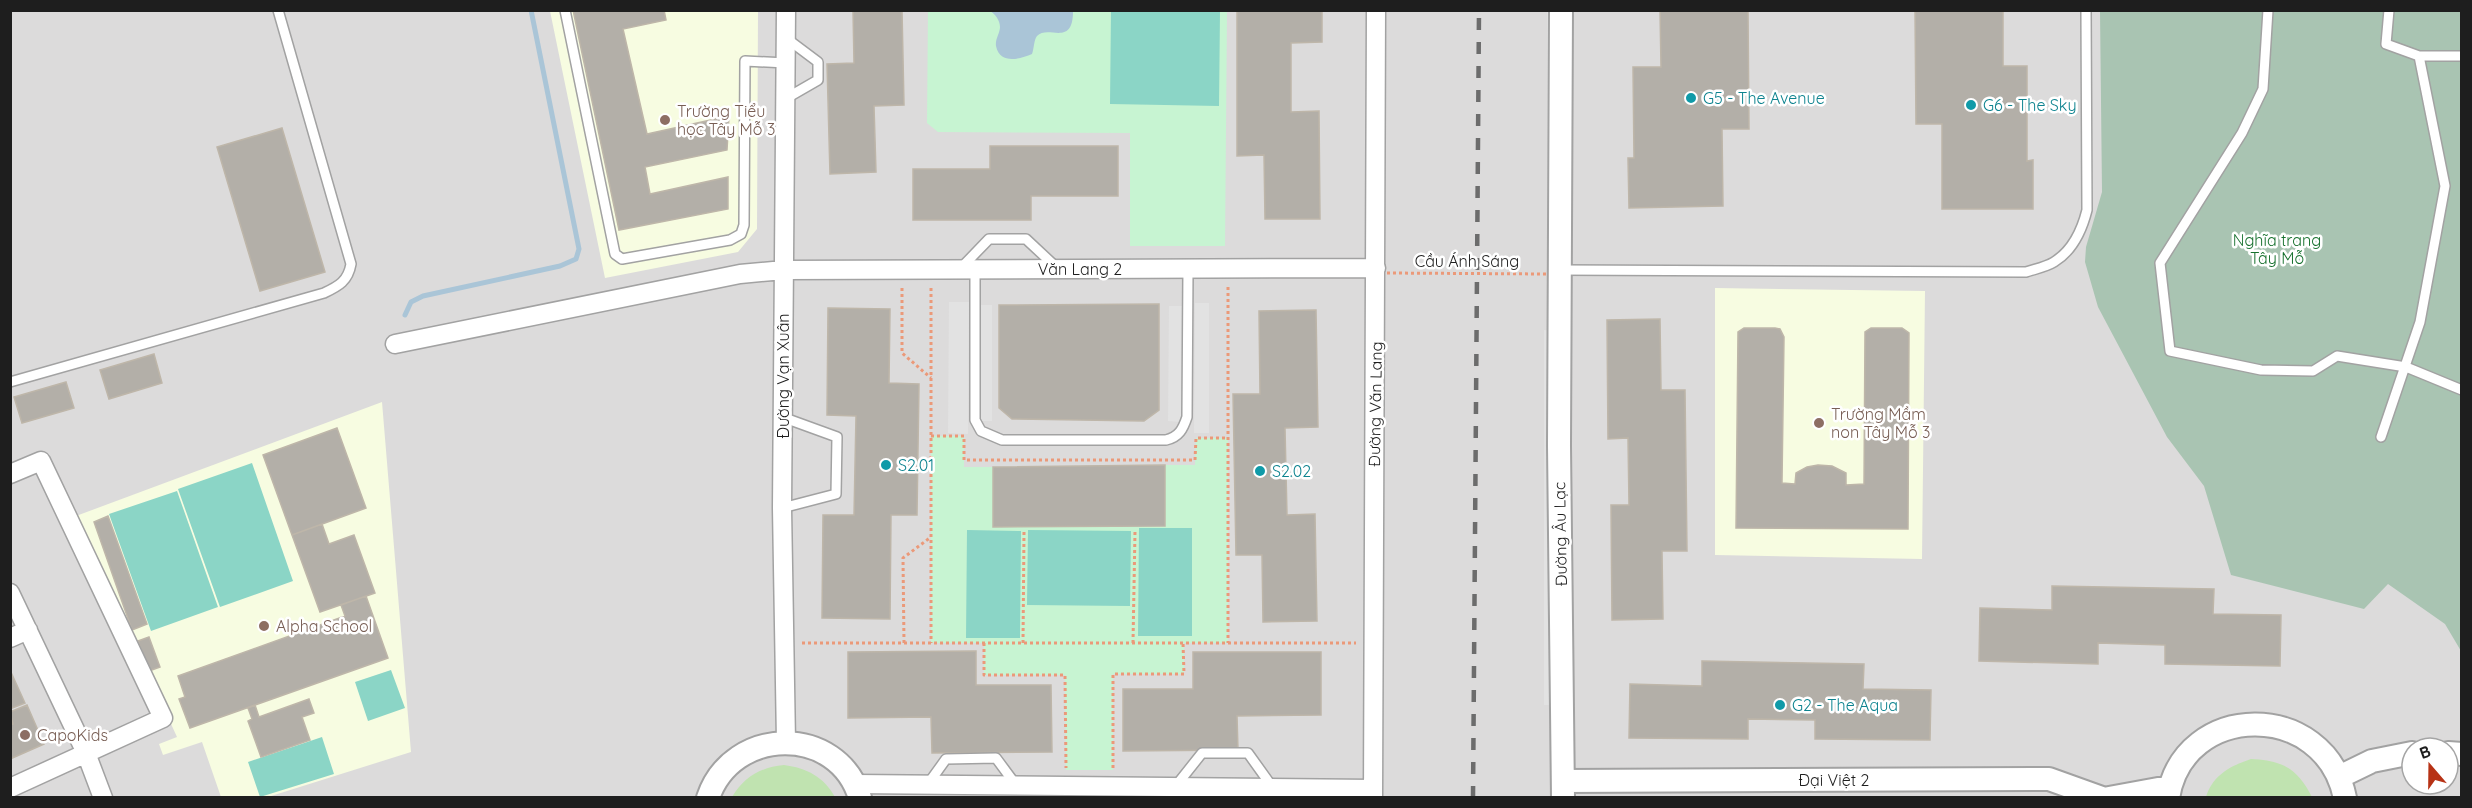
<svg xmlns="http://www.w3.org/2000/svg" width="2472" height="808" viewBox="0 0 2472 808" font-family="Quicksand,sans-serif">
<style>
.residential{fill:#dcdbdb;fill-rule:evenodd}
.education{fill:#f7fce1}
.grass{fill:#c0e3b0}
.cemetery{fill:#a9c4b2}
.park{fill:#c7f4d2}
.pitch{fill:#8bd5c6}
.parking{fill:#e2e2e2}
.water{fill:#aac5d7}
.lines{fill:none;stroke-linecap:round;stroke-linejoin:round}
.stream{stroke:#aac5d7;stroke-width:5}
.building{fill:#b3afa8;stroke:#beb6a9;stroke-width:1.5}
.service-casing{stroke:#a2a2a2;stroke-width:12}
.minor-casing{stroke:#a2a2a2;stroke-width:21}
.tertiary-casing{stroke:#a2a2a2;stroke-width:26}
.path{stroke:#eb9979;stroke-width:3;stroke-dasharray:3 3;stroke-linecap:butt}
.service{stroke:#fff;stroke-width:9}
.minor{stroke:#fff;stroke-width:18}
.tertiary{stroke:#fff;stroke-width:22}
.rail{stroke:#6c6c6c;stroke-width:4.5;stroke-dasharray:12 12;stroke-linecap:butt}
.path-bridge{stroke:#eb9979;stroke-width:3;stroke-dasharray:3 3;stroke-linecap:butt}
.culture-dot{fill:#0f9aa8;stroke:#fff;stroke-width:2}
.education-dot{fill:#8d6e63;stroke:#fff;stroke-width:2}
.labels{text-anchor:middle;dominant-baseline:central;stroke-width:5;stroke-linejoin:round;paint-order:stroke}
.culture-label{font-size:16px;fill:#0d838f;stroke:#fff;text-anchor:start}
.education-label{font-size:16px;fill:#785e54;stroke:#fff;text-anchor:start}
.park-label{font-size:16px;fill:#17712e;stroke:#fff}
.street-label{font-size:16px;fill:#1e1e1e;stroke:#fff}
</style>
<rect width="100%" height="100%" fill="#eeede5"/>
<path class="residential" d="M10 11H2461V797H11ZM2412 748H2448V784H2412Z"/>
<path class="education" d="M550 11H758L757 229 738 252 605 278Z
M1715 288 1925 291 1922 559 1715 555Z
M382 402 411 752 268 797H221L202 742 163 755 159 744 177 737 76 516Z"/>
<path class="grass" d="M2251 759C2282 760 2298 769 2312 797H2206C2213 775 2230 766 2251 759Z
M784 765C807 768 824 777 835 797H732C744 777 761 767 784 765Z"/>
<path class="cemetery" d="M2100 11H2461V651L2445 624 2388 584 2364 609 2231 575 2204 486 2167 437 2098 307 2085 262 2086 247 2102 192Z"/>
<path class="park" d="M928 11H1227L1225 246H1130V133L938 132 927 123Z
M931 436H964V467H993V526L1165 465H1195L1196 438H1228V643H1184V674H1113V770H1066L1065 675H984V643H931Z"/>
<path class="pitch" d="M1111 11H1220L1219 106 1110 104Z
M252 463 293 581 220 607 178 489Z
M177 491 218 607 151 631 109 514Z
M1139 528H1192V636H1138Z
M967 530 1021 531 1020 638H966Z
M1028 530 1131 531 1130 606 1027 605Z
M391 670 405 708 368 721 355 682Z
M322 737 334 774 260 797 248 762Z"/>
<path class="parking" d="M1547 11H1556V198H1547Z
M949 302H969L968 434 948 433Z
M1195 303H1209V433H1194Z
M979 305H992V421H979Z
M1169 306H1182L1181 422 1168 421Z
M1544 330 1555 331V705H1544Z"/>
<path class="water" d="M990 11H1073C1073 48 1048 24 1037 36 1034 39 1034 49 1032 54 1020 59 1000 65 996 46 995 39 1000 33 1000 27 1000 20 995 14 990 11Z"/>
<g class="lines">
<path class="stream" d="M405 315 411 302 423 296 560 266 576 259 579 249 531 10"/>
</g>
<path class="building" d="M573 10H664L666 20 623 29 647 134 729 116 727 150 645 167 650 194 728 177V209L619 230Z
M853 10H902L904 105 874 106 876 172 830 174 827 64 854 63Z
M1237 10H1322V42L1291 43V112L1319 111 1320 219H1265L1264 155 1237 156Z
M1660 10H1748L1749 129H1722L1723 206 1629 208 1628 158H1634L1633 67H1661Z
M1915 10H2003V66H2027V161L2033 160V209H1942V124H1916Z
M282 128 325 272 260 291 217 147Z
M990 146H1118V196H1031V220H913V169H990Z
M1159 304V410L1144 421 1012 419 999 408V305Z
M828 308 890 309 889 383 919 384 917 515H891L890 619 822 618 823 515H854L856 416 827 415Z
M1316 310 1318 427 1285 428 1287 515 1315 514 1317 621 1263 622 1262 555H1236L1233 394H1260L1259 311Z
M1660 319 1661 390H1685L1687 551H1662L1663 619 1612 620 1611 505H1629L1628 438 1608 439 1607 320Z
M1744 328H1775L1780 329 1784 337 1782 483 1795 484 1796 473 1807 467 1818 465 1832 466 1846 473V485L1864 484 1865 332 1871 328H1902L1909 333 1908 529 1736 528 1738 332Z
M154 354 162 383 109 399 100 370Z
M66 382 74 408 22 423 14 397Z
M337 428 366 508 292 535 263 455Z
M1165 465V526L993 527V467Z
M108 516 147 624 132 630 94 522Z
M322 524 329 544 354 535 375 593 320 612 292 535Z
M2052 586 2214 589 2213 614 2281 615 2280 666 2165 664V645L2098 643V664L1979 661 1980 608 2052 610Z
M366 596 388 658 190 728 179 699 185 697 178 676 345 616 341 605Z
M149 637 160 667 149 671 138 641Z
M976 651V685H1051L1052 752 932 753 931 717 848 718V652Z
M1193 652H1321V715L1237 716 1238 750 1123 751V689H1193Z
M1702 661 1864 664 1863 689 1931 690 1930 740 1815 739V720L1748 719V739L1629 738 1630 684 1702 686Z
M10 670 25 703 10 709Z
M309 699 314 713 302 717 310 740 261 757 248 721 252 719 248 708 255 705 259 717Z
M27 705 44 744 10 759V725L13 724 10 712Z"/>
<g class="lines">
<defs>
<path id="service" d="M565 10 615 254 622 259 730 240 741 234 744 225 745 61 786 63
M2268 10 2263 89 2242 133 2160 263 2170 351 2261 370 2313 371 2337 356 2406 367 2462 390
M2419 56H2462
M785 99 818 80V62L786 38
M961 268 989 239H1026L1056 267
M975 269V420L981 431 1002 440H1166C1179 437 1183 429 1187 417L1188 269
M1560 270 2026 272C2035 269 2046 267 2054 262 2072 251 2082 230 2087 210L2086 10
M10 382 324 293C339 286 348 281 351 264L278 10
M2381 437 2420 322 2445 186 2419 56 2386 44 2389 10
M782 508 836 494 837 437 782 417
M928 784 946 759 996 758 1016 785
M1175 787 1202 753H1248L1273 788"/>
<path id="minor" d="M395 344 740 274 784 270 1376 268
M10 474 41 461 163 718 10 788
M10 593 86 753 103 798
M10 638 28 630
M786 742 782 508 786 10
M854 784 1373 789
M1373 798 1376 10"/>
<path id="tertiary" d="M1561 10 1559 446 1563 798
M2448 753 2462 754
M2339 777 2372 761 2412 753
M1563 781 2049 779 2102 798
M708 798C732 726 838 724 860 798
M2109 798 2169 787
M2168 798C2183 701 2325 699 2345 798"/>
</defs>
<use href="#service" class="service-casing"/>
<use href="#minor" class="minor-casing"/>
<use href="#tertiary" class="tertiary-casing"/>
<path class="path" d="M1228 287V643
M902 288V353L931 378
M931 288V643
M931 436H964V460H1195L1196 438H1228
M802 643H1356
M904 643 903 558 931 537
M984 643V675H1065L1066 768
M1023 643 1024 532
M1133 643 1135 531
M1113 768V674H1184L1183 643"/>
<use href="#service" class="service"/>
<use href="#minor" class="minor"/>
<use href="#tertiary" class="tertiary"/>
<path class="rail" d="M1473 798 1479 10"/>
<path class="path-bridge" d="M1387 273 1547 274"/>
</g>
<g class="culture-dot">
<circle cx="1691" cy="98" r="6"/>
<circle cx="1971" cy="105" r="6"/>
<circle cx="886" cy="465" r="6"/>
<circle cx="1260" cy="471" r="6"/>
<circle cx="1780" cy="705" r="6"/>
</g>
<g class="education-dot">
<circle cx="665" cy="120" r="6"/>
<circle cx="1819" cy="423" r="6"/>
<circle cx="264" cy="626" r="6"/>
<circle cx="25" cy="735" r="6"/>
</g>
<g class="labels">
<g class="culture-label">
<text x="1703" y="98">G5 - The Avenue</text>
<text x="1983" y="105">G6 - The Sky</text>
<text x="898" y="465">S2.01</text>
<text x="1272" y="471">S2.02</text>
<text x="1792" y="705">G2 - The Aqua</text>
</g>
<g class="education-label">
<text x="677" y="111">Trường Tiểu<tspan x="677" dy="18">học Tây Mỗ 3</tspan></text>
<text x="1831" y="414">Trường Mầm<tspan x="1831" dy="18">non Tây Mỗ 3</tspan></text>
<text x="276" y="626">Alpha School</text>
<text x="37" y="735">CapoKids</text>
</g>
<g class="park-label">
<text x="2277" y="240">Nghĩa trang<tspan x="2277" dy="18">Tây Mỗ</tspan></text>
</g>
<g class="street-label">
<text x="1467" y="261">Cầu Ánh Sáng</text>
<text x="1080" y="269">Văn Lang 2</text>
<text transform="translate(783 376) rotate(-90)">Đường Vạn Xuân</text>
<text transform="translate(1375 404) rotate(-89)">Đường Văn Lang</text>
<text transform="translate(1560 534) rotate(-91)">Đường Âu Lạc</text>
<text x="1834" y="780">Đại Việt 2</text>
</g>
</g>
<rect width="2472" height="808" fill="none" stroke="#1e1e1e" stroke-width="24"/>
<g transform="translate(2430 766) rotate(340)"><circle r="28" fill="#ffffff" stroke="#a5a5a5" stroke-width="1.5"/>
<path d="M0-4.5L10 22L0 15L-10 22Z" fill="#b73215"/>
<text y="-9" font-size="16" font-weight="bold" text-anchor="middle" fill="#1e1e1e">B</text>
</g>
</svg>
